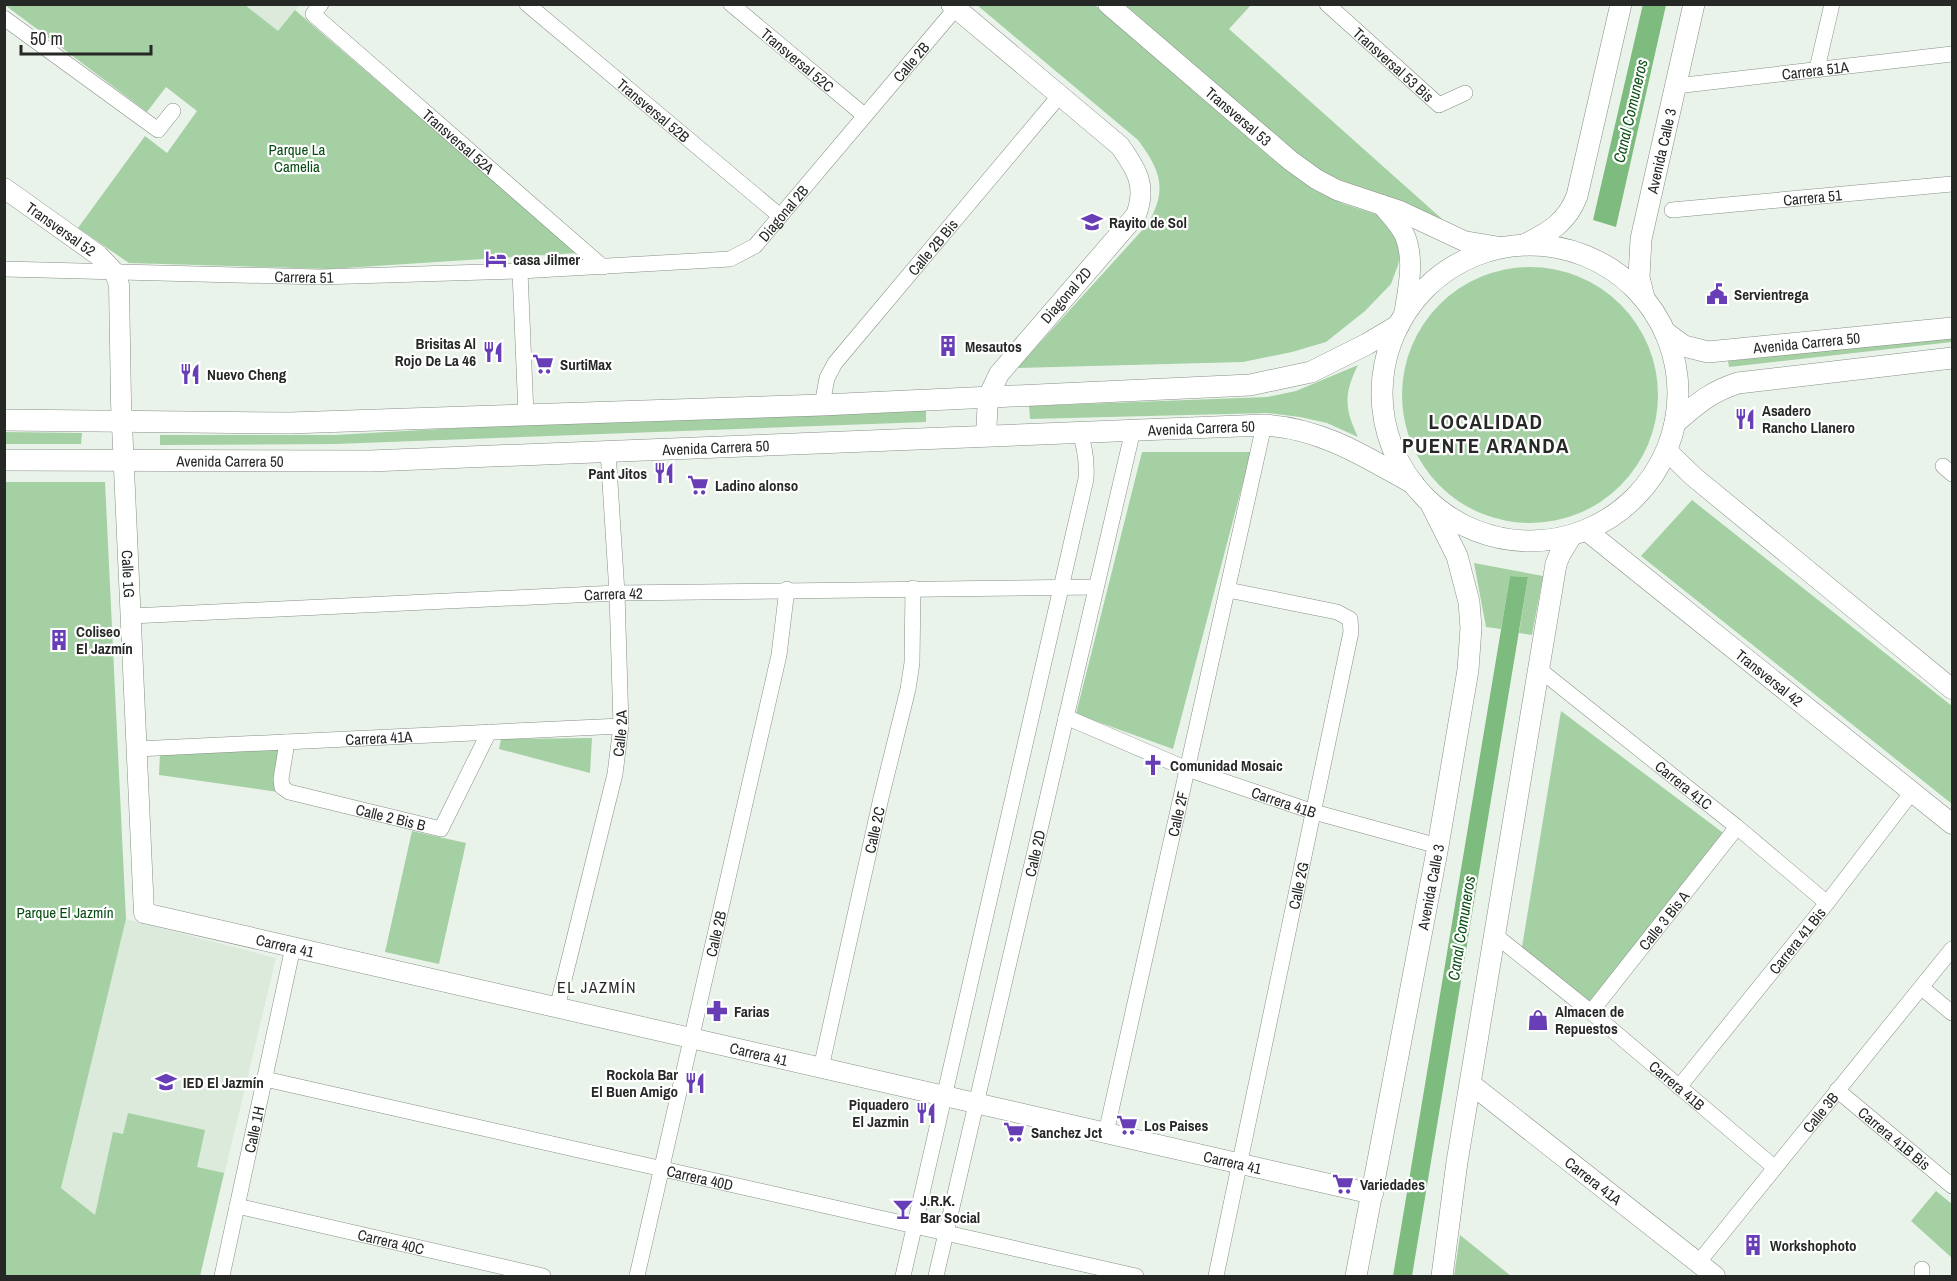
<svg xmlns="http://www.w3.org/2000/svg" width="1957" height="1281" viewBox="0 0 1957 1281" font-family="'Archivo Narrow',sans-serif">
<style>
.built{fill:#dbeada}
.green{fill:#a4d0a4}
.water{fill:#7dbb7e}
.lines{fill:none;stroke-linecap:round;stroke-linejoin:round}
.minor-casing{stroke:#878f87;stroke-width:16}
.tertiary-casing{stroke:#878f87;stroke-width:21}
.secondary-casing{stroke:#878f87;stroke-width:22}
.minor{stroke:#fff;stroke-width:15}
.tertiary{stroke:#fff;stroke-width:20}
.secondary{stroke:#fff;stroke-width:21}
.labels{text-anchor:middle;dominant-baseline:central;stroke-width:4.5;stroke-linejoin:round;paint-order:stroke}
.street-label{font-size:15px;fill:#252825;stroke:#fff}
.park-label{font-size:15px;fill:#064b11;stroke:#fff}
.poi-label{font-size:15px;font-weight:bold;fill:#252825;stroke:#fff;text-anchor:start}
.water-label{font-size:16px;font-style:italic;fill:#0b4f15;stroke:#fff}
.neighbourhood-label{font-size:16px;letter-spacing:1.5px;fill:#252825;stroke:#fff}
.district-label{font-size:21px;font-weight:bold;letter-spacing:1.5px;fill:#252825;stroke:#fff}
</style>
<rect width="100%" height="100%" fill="#eaf3ea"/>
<path class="built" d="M245 5H300L278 32Z
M126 919 276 958 200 1276H171L61 1188Z"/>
<path class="green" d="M5 5H245L278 31 295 10 577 253 329 269 129 263 78 228 145 136 167 153 197 111 166 87 147 112Z
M977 5H1095L1314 190 1344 204 1381 216 1393 228 1401 249 1398 265 1391 284 1365 311 1326 342 1292 352 1243 362 1017 368 1147 225C1168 190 1161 171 1138 140Z
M1121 5H1251L1229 29 1451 227 1324 173 1289 147Z
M1402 395a128 128 0 1 1 256 0a128 128 0 1 1-256 0Z
M1952 335V342L1729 367 1728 361Z
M1358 365C1344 393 1344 408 1358 437L1327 423 1300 417 1267 413 1030 419 1029 406 1267 397 1296 391Z
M926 410V422L335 444 160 445V435H335L526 424Z
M5 432 82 433 81 444H5Z
M1142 452H1251L1173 749 1076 714Z
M5 482H105L126 919 61 1188 95 1215 113 1132 123 1134 128 1113 205 1130 197 1167 224 1173 200 1276H5Z
M1692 500 1952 706V804L1641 556Z
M1474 563 1543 576 1532 635 1519 633 1528 577 1510 576 1501 629 1486 627Z
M1561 711 1726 835 1591 1002 1522 947Z
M592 738 590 773 499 749 501 739Z
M278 747V792L159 775 160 753Z
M412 831 466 843 439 964 385 952Z
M1936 1191 1952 1204V1258L1911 1221Z
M1460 1235 1511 1276H1454Z"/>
<path class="water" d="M1643 4 1666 5 1616 227 1593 220Z
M1510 576 1528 577 1412 1276H1393Z"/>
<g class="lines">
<defs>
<g id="minor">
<path id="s1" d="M321 4 313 14 603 267"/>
<path id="s2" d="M527 4 780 216"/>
<path id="s3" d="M731 4 864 115"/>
<path id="s4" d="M1327 4 1439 105 1465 93"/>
<path d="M4 18 158 130 173 111"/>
<path d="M1817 69 1832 4"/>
<path id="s5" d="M1676 86 1952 54"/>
<path id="s6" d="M1672 210 1952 184"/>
<path id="s7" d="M4 269 320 277 520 271 730 259 755 246 956 8"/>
<path d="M520 271 526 415"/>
<path id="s8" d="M822 405 827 378 835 363 1060 95"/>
<path d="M1943 466 1952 474"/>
<path id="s9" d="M131 616 617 593 1096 587"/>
<path id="s10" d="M1540 670 1737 827 1827 903"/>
<path id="s11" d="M1066 717 1187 769 1314 812 1438 846"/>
<path id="s12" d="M287 742 281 779 282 787 289 792 441 829 489 732"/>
<path id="s13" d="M137 749 621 726"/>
<path id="s14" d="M1495 935 1591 1012 1774 1167"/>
<path d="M1922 988 1952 1013"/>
<path id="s15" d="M557 1008 615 774 621 726 617 593 608 451"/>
<path id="s16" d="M1591 1012 1737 827"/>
<path id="s17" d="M821 1068 881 798 908 689 912 663 913 588"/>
<path id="s18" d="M265 1079 1136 1276"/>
<path id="s19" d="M1679 1087 1827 903 1912 792"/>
<path id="s20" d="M1837 1090 1952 1186"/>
<path id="s21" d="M1106 1133 1264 425"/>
<path id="s22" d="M237 1206 543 1276"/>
<path id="s23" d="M1698 1263 1952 949"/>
<path id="s24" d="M222 1276 293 947"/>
<path id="s25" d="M637 1276 779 655 787 589"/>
<path d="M903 1276 1086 479C1087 462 1086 448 1079 432"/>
<path id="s26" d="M936 1276 1133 430"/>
<path id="s27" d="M1216 1276 1351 632 1350 619 1337 612 1228 590"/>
<path d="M1922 1276V1269"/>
</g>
<g id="tertiary">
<path d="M951 4 1120 146C1137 170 1147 186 1136 215L999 374 988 397 986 436"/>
<path id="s28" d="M1108 4 1291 161 1316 179 1337 190 1400 211 1464 241 1500 247"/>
<path id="s29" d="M4 188 98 255 115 273 119 285 121 402 144 913 1373 1194"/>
<path d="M1382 205C1390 215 1400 224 1405 236 1415 260 1408 290 1404 315"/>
<path d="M1667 451 1694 477 1952 689"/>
<path id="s30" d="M1587 531 1952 824"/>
<path id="s31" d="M1471 1084 1715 1276"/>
</g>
<g id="secondary">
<path d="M1526 244C1550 232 1567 222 1577 196L1621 4"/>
<circle cx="1530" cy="393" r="148"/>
<path id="s32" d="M1644 298 1639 277 1641 239 1694 4"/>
<path id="s33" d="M1666 333 1684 346 1708 352 1952 328"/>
<path d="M4 420 289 423 822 405 1250 385 1311 372 1367 344 1399 325"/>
<path d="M1675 423C1697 404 1710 392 1738 383L1952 358"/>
<path id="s34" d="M4 460 370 461 1264 425C1321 428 1366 457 1414 484"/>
<path id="s35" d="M1356 1276 1438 846 1468 670 1471 628 1469 602 1457 556 1432 506"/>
<path d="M1442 1276 1457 1162 1556 564 1560 554 1571 536"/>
</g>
</defs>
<use href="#minor" class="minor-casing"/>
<use href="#tertiary" class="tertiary-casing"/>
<use href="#secondary" class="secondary-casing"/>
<use href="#minor" class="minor"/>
<use href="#tertiary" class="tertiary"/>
<use href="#secondary" class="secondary"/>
</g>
<defs>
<symbol id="school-bare" viewBox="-9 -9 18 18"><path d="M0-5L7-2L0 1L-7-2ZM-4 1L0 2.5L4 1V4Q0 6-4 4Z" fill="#683eb6" stroke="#fff" stroke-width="2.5" paint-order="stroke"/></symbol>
<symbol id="hotel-bare" viewBox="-9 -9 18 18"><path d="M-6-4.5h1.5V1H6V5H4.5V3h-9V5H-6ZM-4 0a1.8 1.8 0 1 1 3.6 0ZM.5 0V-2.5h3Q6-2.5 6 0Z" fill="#683eb6" stroke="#fff" stroke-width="2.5" paint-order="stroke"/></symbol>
<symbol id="civic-bare" viewBox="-9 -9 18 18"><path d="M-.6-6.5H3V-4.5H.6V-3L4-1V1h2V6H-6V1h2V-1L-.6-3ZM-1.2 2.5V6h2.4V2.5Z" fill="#683eb6" stroke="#fff" stroke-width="2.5" paint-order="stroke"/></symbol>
<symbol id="building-bare" viewBox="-9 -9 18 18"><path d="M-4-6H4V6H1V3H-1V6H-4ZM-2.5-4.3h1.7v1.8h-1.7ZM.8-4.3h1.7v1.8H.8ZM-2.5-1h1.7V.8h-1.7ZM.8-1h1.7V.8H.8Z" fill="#683eb6" stroke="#fff" stroke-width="2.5" paint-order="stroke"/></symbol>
<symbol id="restaurant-bare" viewBox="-9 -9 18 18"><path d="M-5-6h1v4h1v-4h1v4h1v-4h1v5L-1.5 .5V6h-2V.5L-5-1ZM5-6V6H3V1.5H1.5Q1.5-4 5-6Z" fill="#683eb6" stroke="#fff" stroke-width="2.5" paint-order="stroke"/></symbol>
<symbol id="supermarket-bare" viewBox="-9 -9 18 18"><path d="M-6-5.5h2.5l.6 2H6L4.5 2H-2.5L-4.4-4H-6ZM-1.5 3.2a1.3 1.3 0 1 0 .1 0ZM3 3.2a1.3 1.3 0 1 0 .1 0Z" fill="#683eb6" stroke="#fff" stroke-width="2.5" paint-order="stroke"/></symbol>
<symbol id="church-bare" viewBox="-9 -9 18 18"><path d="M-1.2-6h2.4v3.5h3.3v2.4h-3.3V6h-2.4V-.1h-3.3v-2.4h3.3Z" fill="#683eb6" stroke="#fff" stroke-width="2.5" paint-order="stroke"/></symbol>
<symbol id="pharmacy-bare" viewBox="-9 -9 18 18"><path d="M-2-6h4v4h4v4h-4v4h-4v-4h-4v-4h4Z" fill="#683eb6" stroke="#fff" stroke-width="2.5" paint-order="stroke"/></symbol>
<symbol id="shop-bare" viewBox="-9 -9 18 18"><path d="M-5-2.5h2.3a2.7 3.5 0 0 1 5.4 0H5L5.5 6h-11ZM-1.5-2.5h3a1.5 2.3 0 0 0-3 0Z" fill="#683eb6" stroke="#fff" stroke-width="2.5" paint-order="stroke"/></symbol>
<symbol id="bar-bare" viewBox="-9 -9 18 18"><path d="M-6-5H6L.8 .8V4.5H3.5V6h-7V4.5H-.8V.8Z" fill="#683eb6" stroke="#fff" stroke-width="2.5" paint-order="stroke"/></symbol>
</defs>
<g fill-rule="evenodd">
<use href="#school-bare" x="1077" y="207" width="30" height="30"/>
<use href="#hotel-bare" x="481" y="244" width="30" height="30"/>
<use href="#civic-bare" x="1702" y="279" width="30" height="30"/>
<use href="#building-bare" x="933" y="331" width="30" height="30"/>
<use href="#restaurant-bare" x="478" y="337" width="30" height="30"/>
<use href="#supermarket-bare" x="528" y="349" width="30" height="30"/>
<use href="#restaurant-bare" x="175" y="359" width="30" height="30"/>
<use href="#restaurant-bare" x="1730" y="404" width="30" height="30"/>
<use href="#restaurant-bare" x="649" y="458" width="30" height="30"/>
<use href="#supermarket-bare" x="683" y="470" width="30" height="30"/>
<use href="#building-bare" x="44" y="625" width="30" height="30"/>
<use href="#church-bare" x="1138" y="750" width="30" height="30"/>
<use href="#pharmacy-bare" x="702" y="996" width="30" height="30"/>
<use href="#shop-bare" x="1523" y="1005" width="30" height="30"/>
<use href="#school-bare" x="151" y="1067" width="30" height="30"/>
<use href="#restaurant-bare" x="680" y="1068" width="30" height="30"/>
<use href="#restaurant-bare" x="911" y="1098" width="30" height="30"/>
<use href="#supermarket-bare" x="1112" y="1110" width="30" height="30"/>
<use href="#supermarket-bare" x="999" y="1117" width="30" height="30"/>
<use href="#supermarket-bare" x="1328" y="1169" width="30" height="30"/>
<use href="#bar-bare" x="888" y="1194" width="30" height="30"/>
<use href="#building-bare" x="1738" y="1230" width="30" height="30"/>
</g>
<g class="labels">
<g class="street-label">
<text stroke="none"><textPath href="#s3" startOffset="87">Transversal 52C</textPath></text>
<text stroke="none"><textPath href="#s7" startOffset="996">Calle 2B</textPath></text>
<text stroke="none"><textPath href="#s4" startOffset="90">Transversal 53 Bis</textPath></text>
<text stroke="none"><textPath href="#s5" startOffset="140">Carrera 51A</textPath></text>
<text stroke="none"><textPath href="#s2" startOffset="165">Transversal 52B</textPath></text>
<text stroke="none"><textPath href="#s28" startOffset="172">Transversal 53</textPath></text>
<text stroke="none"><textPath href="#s1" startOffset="206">Transversal 52A</textPath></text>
<text stroke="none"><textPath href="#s32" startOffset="150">Avenida Calle 3</textPath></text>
<text stroke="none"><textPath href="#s6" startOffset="141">Carrera 51</textPath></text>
<text stroke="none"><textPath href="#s7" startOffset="798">Diagonal 2B</textPath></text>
<text stroke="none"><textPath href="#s29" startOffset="70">Transversal 52</textPath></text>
<text stroke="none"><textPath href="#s8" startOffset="196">Calle 2B Bis</textPath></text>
<text stroke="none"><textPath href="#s7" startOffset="300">Carrera 51</textPath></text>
<text transform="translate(1066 295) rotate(-49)">Diagonal 2D</text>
<text stroke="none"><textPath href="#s33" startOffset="146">Avenida Carrera 50</textPath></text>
<text stroke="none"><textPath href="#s34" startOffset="1198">Avenida Carrera 50</textPath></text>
<text stroke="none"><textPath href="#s34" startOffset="712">Avenida Carrera 50</textPath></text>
<text stroke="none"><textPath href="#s34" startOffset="226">Avenida Carrera 50</textPath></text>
<text stroke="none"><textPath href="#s29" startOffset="442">Calle 1G</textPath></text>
<text stroke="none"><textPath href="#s9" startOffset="483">Carrera 42</textPath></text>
<text stroke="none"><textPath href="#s30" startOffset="234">Transversal 42</textPath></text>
<text stroke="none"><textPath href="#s15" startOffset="282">Calle 2A</textPath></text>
<text stroke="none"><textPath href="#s13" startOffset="242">Carrera 41A</textPath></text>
<text stroke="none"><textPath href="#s10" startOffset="184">Carrera 41C</textPath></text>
<text stroke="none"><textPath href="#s11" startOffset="234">Carrera 41B</textPath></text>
<text stroke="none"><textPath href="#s21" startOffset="327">Calle 2F</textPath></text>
<text stroke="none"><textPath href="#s12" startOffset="159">Calle 2 Bis B</textPath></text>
<text stroke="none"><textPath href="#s17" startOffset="244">Calle 2C</textPath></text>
<text stroke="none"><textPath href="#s26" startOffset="434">Calle 2D</textPath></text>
<text stroke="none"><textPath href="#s27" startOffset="399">Calle 2G</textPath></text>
<text stroke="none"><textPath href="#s35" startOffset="396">Avenida Calle 3</textPath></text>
<text stroke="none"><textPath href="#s16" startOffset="117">Calle 3 Bis A</textPath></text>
<text stroke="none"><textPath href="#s25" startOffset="351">Calle 2B</textPath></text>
<text stroke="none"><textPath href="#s19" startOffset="188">Carrera 41 Bis</textPath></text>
<text stroke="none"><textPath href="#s29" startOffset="926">Carrera 41</textPath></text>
<text stroke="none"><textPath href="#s29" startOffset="1412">Carrera 41</textPath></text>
<text stroke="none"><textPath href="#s14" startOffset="236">Carrera 41B</textPath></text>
<text stroke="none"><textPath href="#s23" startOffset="194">Calle 3B</textPath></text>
<text stroke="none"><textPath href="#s24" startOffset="150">Calle 1H</textPath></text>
<text stroke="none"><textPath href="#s20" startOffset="75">Carrera 41B Bis</textPath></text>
<text stroke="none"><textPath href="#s29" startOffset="1898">Carrera 41</textPath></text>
<text stroke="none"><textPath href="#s18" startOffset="446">Carrera 40D</textPath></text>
<text stroke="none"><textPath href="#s31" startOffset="156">Carrera 41A</textPath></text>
<text stroke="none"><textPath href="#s22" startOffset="158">Carrera 40C</textPath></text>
</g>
<g class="park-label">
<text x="297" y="149">Parque La<tspan x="297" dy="17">Camelia</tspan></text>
<text x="65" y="912">Parque El Jazmín</text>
</g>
<g class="poi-label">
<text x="1109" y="222">Rayito de Sol</text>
<text x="513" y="259">casa Jilmer</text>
<text x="1734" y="294">Servientrega</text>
<text x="476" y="343" text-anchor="end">Brisitas Al<tspan x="476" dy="17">Rojo De La 46</tspan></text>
<text x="965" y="346">Mesautos</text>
<text x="560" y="364">SurtiMax</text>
<text x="207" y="374">Nuevo Cheng</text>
<text x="1762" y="410">Asadero<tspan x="1762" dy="17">Rancho Llanero</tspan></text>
<text x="647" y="473" text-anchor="end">Pant Jitos</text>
<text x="715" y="485">Ladino alonso</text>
<text x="76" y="631">Coliseo<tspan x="76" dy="17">El Jazmín</tspan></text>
<text x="1170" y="765">Comunidad Mosaic</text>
<text x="734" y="1011">Farias</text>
<text x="1555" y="1011">Almacen de<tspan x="1555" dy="17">Repuestos</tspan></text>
<text x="678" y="1074" text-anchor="end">Rockola Bar<tspan x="678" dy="17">El Buen Amigo</tspan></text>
<text x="183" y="1082">IED El Jazmín</text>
<text x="909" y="1104" text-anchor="end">Piquadero<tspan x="909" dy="17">El Jazmin</tspan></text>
<text x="1144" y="1125">Los Paises</text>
<text x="1031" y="1132">Sanchez Jct</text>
<text x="1360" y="1184">Variedades</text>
<text x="920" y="1200">J.R.K.<tspan x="920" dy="17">Bar Social</tspan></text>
<text x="1770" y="1245">Workshophoto</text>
</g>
<g class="water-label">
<text transform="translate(1630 111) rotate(-77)">Canal Comuneros</text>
<text transform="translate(1461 928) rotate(-81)">Canal Comuneros</text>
</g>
<g class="neighbourhood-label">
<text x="597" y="987">EL JAZMÍN</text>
</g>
<g class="district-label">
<text x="1486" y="421">LOCALIDAD<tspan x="1486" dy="24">PUENTE ARANDA</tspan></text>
</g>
</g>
<rect width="1957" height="1281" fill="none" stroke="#252825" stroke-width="12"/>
<path d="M21 45v9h130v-9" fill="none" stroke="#252825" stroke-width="3"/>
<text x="30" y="45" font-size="18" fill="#252825" stroke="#ffffff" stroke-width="4.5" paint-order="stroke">50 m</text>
</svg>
